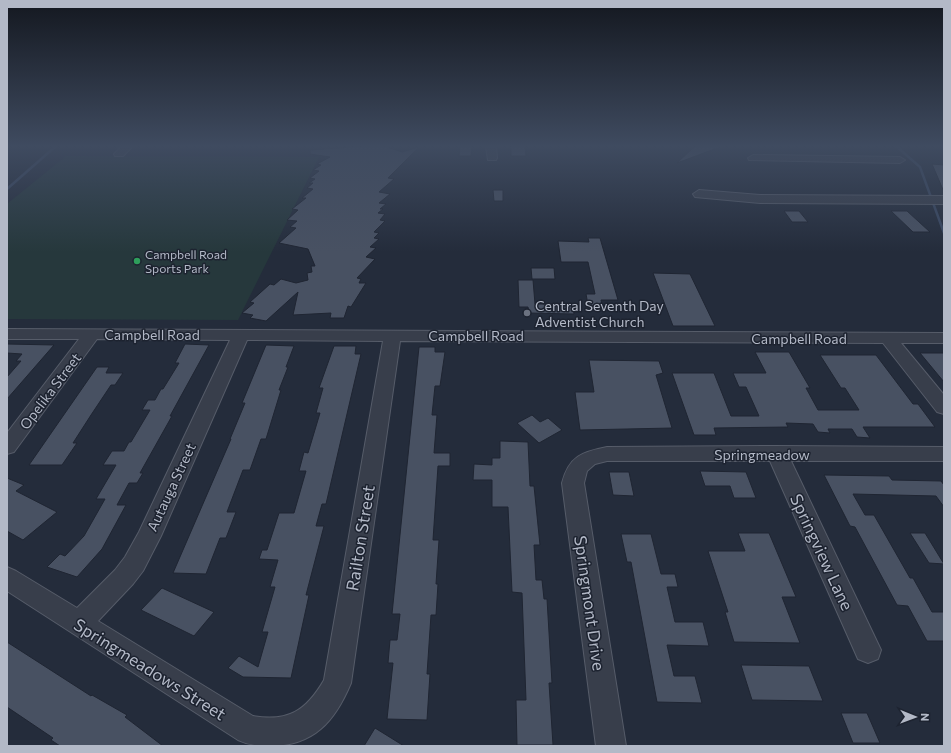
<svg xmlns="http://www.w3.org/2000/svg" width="951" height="753" viewBox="0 0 951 753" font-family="Commissioner,sans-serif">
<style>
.green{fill:#26383c}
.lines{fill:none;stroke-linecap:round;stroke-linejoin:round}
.stream{stroke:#3a4963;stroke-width:2.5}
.building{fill:#485162;stroke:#1f2532}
.minor-casing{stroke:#565c69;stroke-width:2}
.minor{fill:#383e4b;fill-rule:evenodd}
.leisure-dot{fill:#2e9e5b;stroke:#1d2330;stroke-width:1.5}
.worship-dot{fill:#6b7280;stroke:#1d2330;stroke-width:1.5}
.labels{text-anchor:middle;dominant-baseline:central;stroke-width:3;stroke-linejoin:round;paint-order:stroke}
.far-poi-label{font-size:12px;fill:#b3b9c7;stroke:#1d2330;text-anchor:start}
.poi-label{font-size:14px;fill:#b3b9c7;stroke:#1d2330;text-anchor:start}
.street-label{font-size:14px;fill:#b3b9c7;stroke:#1d2330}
.near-street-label{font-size:17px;fill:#b3b9c7;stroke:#1d2330}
</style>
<rect width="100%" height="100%" fill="#242c3b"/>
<path class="green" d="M66 156 319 157 238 320 7 319V204Z"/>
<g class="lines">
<path class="stream" d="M896 146 920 167 944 233
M7 189 56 146"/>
</g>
<path class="building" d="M365 146H384L402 152 419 147 388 178 394 179 379 192 390 194 379 203 386 204 380 209H383L378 213 385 214 380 220 385 221 374 232 379 233 374 238 379 239 370 247 376 248 366 257 375 259 357 278 361 279 359 283H366L351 307 348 306 344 318H330L331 313 293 315 298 292 266 321 250 318 253 315 242 313 254 303 250 302 270 284 274 285 281 279 296 283 308 280 307 273 312 272 311 266H315L308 249 279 243 296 228 290 227 297 221 287 220 298 210 292 209 306 198H302L313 189 307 188 313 183H309L315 179 310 178 319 171 313 170 321 165 317 164 330 157 310 154V150Z
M460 146H472L471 156H459Z
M511 146H525L526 156H511Z
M695 146H720V147L677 163Z
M932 164 944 165V192Z
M493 190H503V201H494Z
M784 211H799L808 222H792Z
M891 211H907L930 232H913Z
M588 238H600L618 300H601L603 310H589L586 294H595L588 262H561L558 241 589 242Z
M531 268H554L555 279H532Z
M653 273 690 274 715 326H673Z
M518 280H533L535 304H573L574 314 529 313 528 307H519Z
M7 344 54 345 7 399V377L21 361H16L22 354 7 353Z
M185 344 209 345 170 416H172L140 473H143L137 483H129L117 505H126L102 549 77 577 47 567 60 554 65 556 84 536 105 499H96L116 465H103L112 451H124L129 442H131L150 410H142L148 400H155L161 389H163L179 363H175Z
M266 345 294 346 286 367H288L279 390H281L266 439H261L250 470H243L227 512H236L226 538H220L206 574 173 573 231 439H230L245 403H242Z
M334 346H356L355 354H361L326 504H322L316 526H324L306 595H309L291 678 243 677 228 668 239 656 258 667 268 632H262L275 587H270L278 560 259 559 262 550H267L279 513H294L306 471H299L304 452 308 453 320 413H316L323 388H319Z
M419 347H435V352H445L440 386H435L432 415H437L434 453H450V466H438L433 540H439L436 584H438L436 615H431L427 674H430L427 720 387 719 393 663H388L390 640H397L400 614H392Z
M755 352H789L810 388H806L818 410H859L845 388H841L820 355H876L913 404H918L935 427H863L870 438 857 437 852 429H828L830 433 818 432 813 424 786 423 788 427 714 428 716 435H694L672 373H714L731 416H759L746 387H739L733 373H766Z
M920 353H944V382Z
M589 360 659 361 663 373 656 375 672 428 580 430 575 392H594Z
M97 367H109L106 373H123L115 385H111L91 415 73 443H77L62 465H29Z
M532 415 540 422 548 418 562 430 539 443 517 423Z
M500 441 528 442 530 486H534L540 545H534L536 580H542L544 599H547L552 683H549L553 745H517L516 700H526L522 593 512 592 508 507H492V480H473L474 464 492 465V458H500Z
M700 471 746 472 756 498H734L730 486H705Z
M609 472H629L634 496 613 495Z
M824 475 889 476 892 480 941 481 944 485V507L936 496 853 494 865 515H874L910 578H913L932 612H944V641H927L908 606 897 605 855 527 850 526Z
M7 478 24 485 16 491 57 512 23 540 7 531Z
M738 533H769L796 597H782L800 643 734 642 725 612H728L708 551H745Z
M910 533H925L944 564 929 563Z
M621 534H651L661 574H675L678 587H667L675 622H703L709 646 667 645 674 676H695L702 703 657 702 631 562H627Z
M162 588 214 612 194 636 141 610Z
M7 642 91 696 92 695 127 715 125 717 163 746H60L51 740 53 738 7 707Z
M741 665 809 666 823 701 752 700Z
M841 713H867L880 743H853Z
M375 728 404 746H364Z"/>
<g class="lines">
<defs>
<path id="minor" d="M122 146H133L123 156H115L114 154Z
M486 146H496L497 158 496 160H488Z
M753 155 900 157 905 160 900 163 749 160 748 158Z
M699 190 760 195 944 196V204L760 203 695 197 693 194Z
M7 329 944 333V343H901L944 395V414L937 412 883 343 400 341 351 683C335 721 314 746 270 746 258 746 249 745 238 740L7 591V567L16 571 77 608 115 570 125 557 139 532 230 340 97 339 14 452 7 454V433L79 339H7ZM247 340 383 341 324 680C306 711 288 722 253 716L98 621 133 584 143 571 161 536Z
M777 446 944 447V461H791L881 650 878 659 868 663 858 659 770 461H607L595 464 587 471 584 483 626 746H596L562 483C569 456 582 452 607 447Z"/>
</defs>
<use href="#minor" class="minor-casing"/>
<use href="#minor" class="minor"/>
</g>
<linearGradient id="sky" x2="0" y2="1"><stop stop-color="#141820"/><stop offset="0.58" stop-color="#3f4b60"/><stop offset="1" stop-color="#3f4b60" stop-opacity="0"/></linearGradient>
<rect width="951" height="252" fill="url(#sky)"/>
<circle class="leisure-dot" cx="137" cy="261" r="4"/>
<circle class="worship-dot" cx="527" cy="313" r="4"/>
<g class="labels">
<g class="far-poi-label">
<text x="145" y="254">Campbell Road<tspan x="145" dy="14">Sports Park</tspan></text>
</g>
<g class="poi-label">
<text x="535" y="305">Central Seventh Day<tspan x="535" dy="16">Adventist Church</tspan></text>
</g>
<g class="street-label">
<text x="152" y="334">Campbell Road</text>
<text x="476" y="335">Campbell Road</text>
<text x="799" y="338">Campbell Road</text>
<text transform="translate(50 391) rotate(-53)">Opelika Street</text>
<text x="762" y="454">Springmeadow</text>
<text transform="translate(171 487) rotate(-65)">Autauga Street</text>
</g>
<g class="near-street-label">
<text transform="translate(360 538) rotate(-81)">Railton Street</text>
<text transform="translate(822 552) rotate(65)">Springview Lane</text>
<text transform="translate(590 603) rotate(82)">Springmont Drive</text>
<text transform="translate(150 669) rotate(32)">Springmeadows Street</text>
</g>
</g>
<rect width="951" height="753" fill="none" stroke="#b3b9c7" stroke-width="16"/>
<g transform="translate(915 717) rotate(91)" stroke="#1d2330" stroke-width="3" paint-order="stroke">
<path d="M0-3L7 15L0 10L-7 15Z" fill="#b3b9c7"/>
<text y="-6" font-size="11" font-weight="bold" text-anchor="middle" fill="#b3b9c7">N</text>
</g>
</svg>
